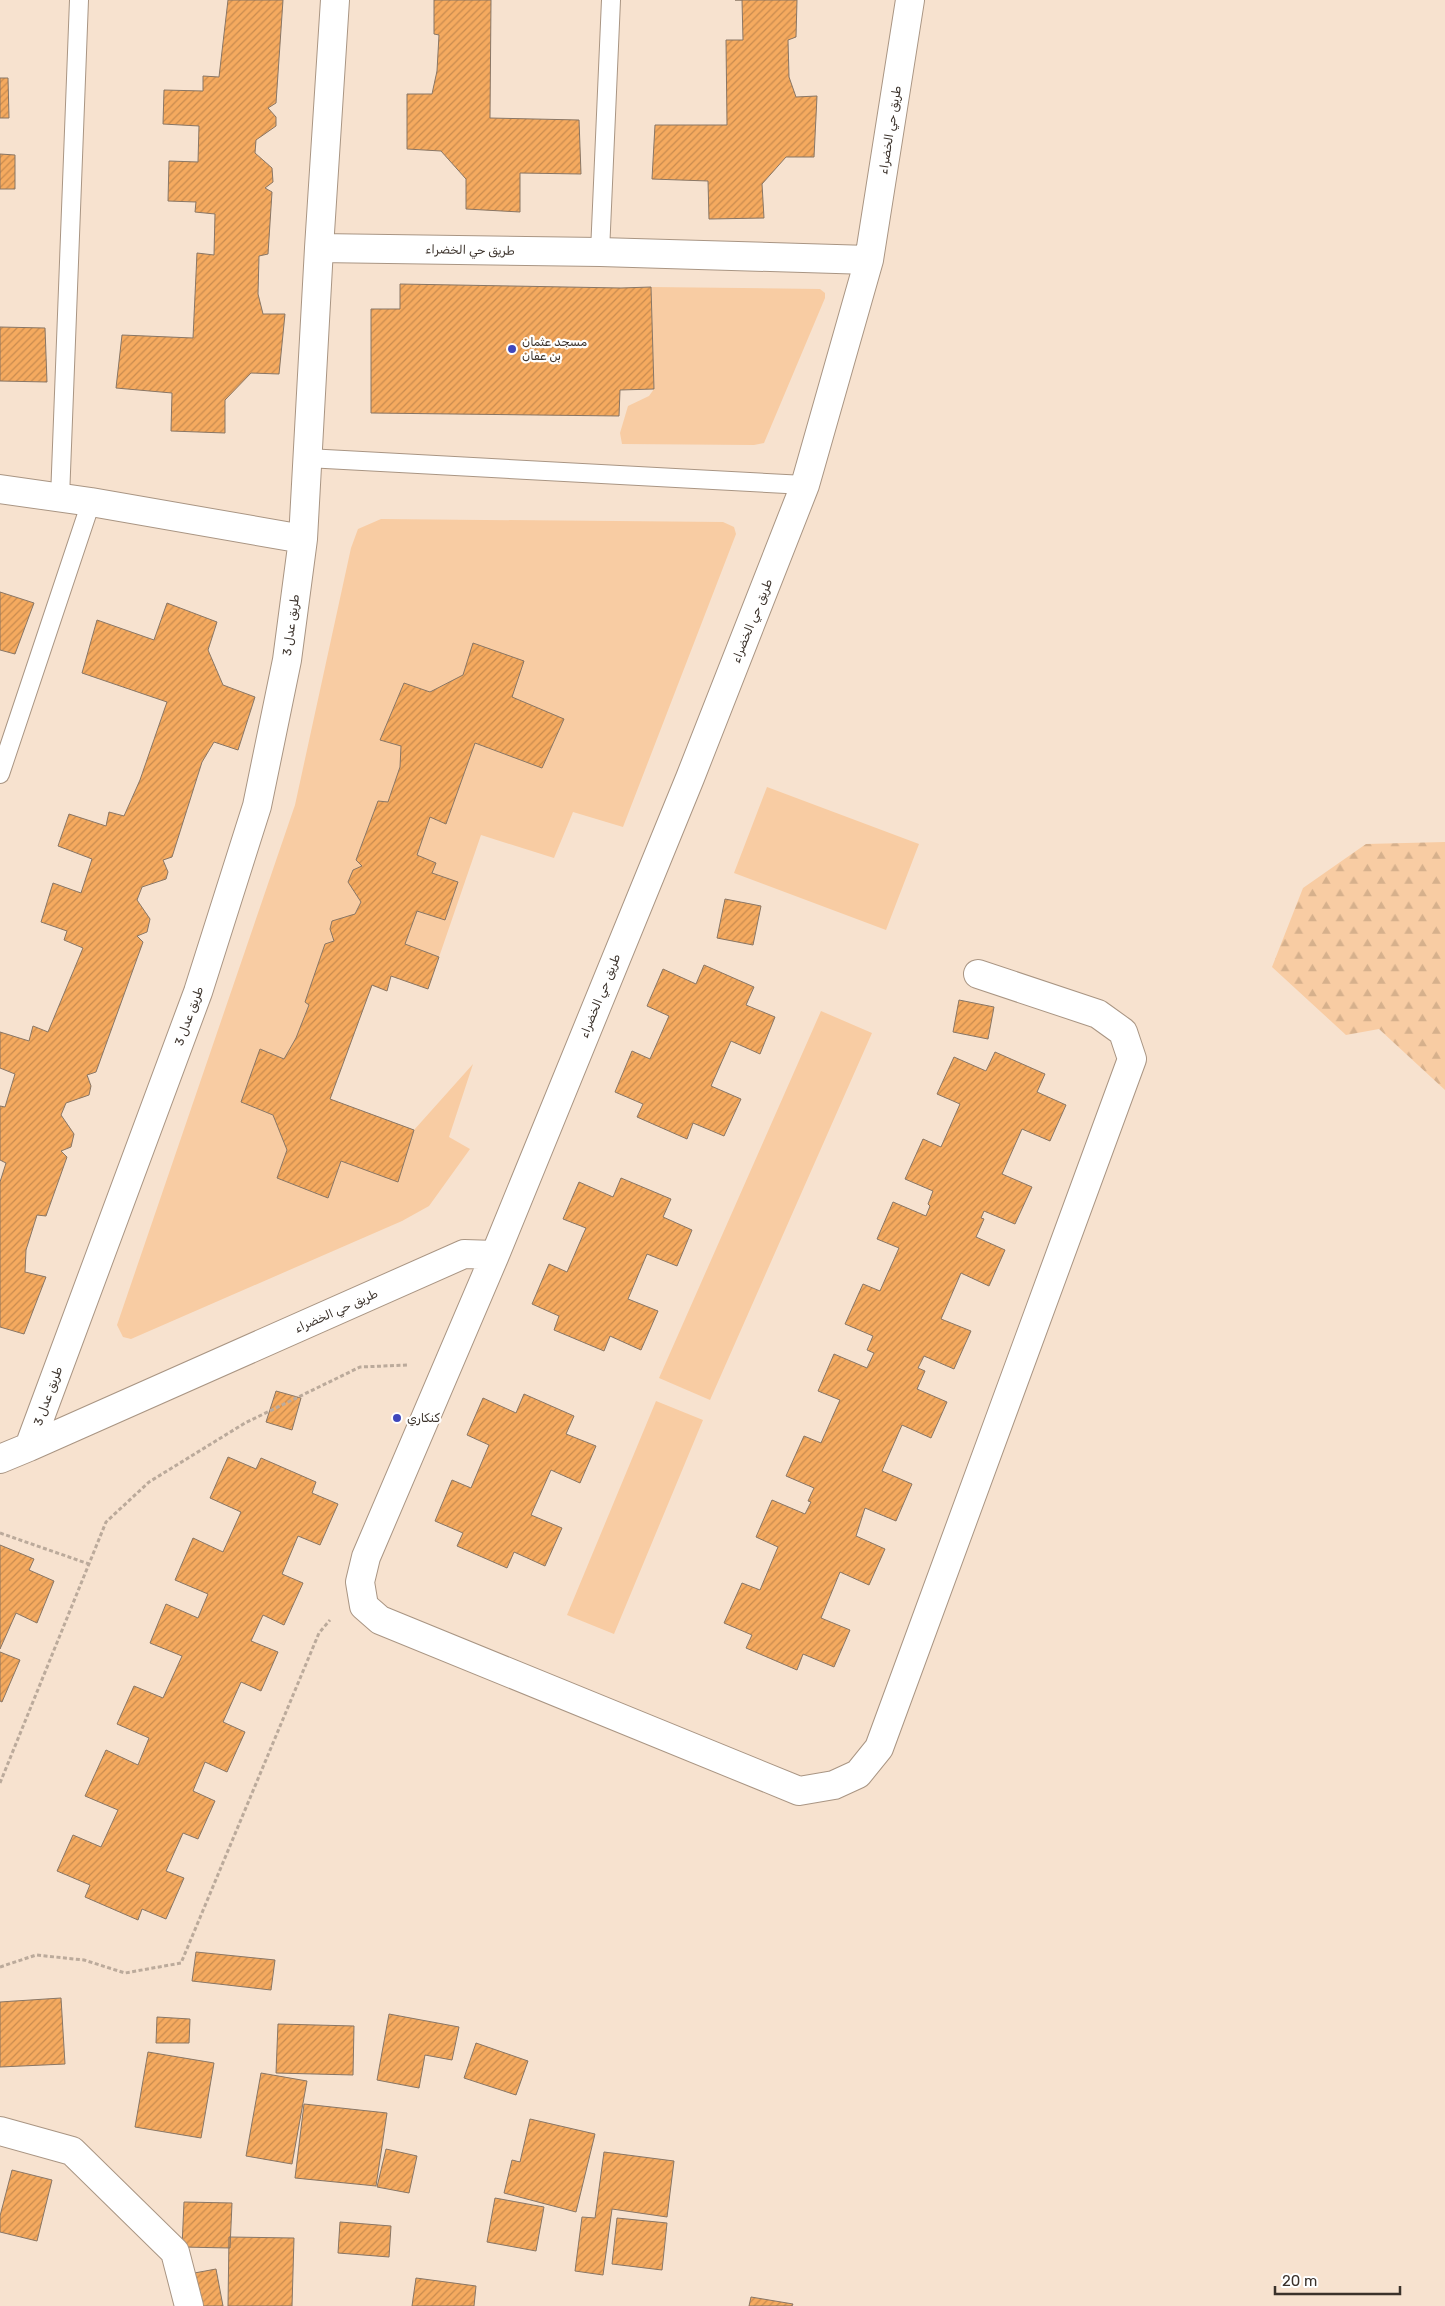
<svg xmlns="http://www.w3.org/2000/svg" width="1445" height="2306" viewBox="0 0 1445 2306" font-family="Rubik,'Noto Naskh Arabic',sans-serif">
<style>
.grass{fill:#f8cca3}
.forest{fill:url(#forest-firs)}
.building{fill:url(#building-hatch);stroke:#897665}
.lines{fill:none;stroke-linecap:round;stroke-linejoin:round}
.service-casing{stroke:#a99583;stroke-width:20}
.minor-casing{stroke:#a99583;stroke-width:30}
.path{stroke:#bbaa9b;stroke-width:3;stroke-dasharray:4 2.5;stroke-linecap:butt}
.service{stroke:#fff;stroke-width:18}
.minor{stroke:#fff;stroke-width:28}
.poi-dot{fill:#3f47bc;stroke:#fff;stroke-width:2}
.labels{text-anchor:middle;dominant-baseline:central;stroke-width:4.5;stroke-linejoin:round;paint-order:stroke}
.street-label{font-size:12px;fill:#3b322b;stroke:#fff}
.poi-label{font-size:12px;fill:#3b322b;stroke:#fff;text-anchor:start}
</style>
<defs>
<pattern id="forest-firs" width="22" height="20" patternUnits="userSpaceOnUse" patternTransform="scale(1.25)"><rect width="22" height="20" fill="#f8cca3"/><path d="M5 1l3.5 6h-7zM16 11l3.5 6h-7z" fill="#d6b08c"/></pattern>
<pattern id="building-hatch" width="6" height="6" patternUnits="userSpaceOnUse" patternTransform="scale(1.25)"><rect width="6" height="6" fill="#f5aa5f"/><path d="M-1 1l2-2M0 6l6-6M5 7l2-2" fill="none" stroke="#c88b4f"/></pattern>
</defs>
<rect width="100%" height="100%" fill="#f7e2cf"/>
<path class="grass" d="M651 287 820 289 825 293V298L764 443 754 445 622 444 620 433 628 406 649 396 654 389Z
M381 519 723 522 734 527 736 534 623 827 573 812 554 858 481 835 428 989 391 976 387 991 372 986 330 1099 414 1130 473 1064 449 1137 470 1149 429 1206 402 1221 131 1339 123 1337 117 1325 295 805 351 548 358 529Z
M767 787 919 844 886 930 734 873Z
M821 1011 872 1033 710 1400 659 1378Z
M656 1401 703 1420 614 1634 567 1615Z"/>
<path class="forest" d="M1445 842V1090L1379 1029 1346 1035 1272 967 1303 888 1366 844Z"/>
<path class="building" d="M228 0H283L276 103 268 108 276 117V126L256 140 255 153 272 168 273 182 265 188 272 192 268 254 259 256 258 294 263 314H285L279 374 251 373 225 400V433L171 431 172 393 116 388 122 335 193 338 197 253 214 255 215 214 195 212 196 202 168 201 169 161 198 162 199 126 163 124 164 90 203 91V76L219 77Z
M434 0H491L490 118 579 120 581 174 520 173V212L466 209V179L441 151 407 149V94H432L437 71 439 35 434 34Z
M735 0H797L796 37 788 40 789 77 796 97 817 96 814 157H786L762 184 764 218 709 219 708 181 652 179 655 125H727L726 40H743L742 0Z
M0 78H8L9 118H0Z
M0 154 15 155V189H0Z
M400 284 621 288 651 287 654 389 620 390 619 416 371 413V309H400Z
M0 327 45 328 47 382 0 381Z
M0 592 34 603 15 654 0 650Z
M167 603 217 622 208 650 223 685 255 697 238 750 214 742 202 762 172 857 163 860 168 872 166 879 142 887 137 900 150 919 147 932 137 936 143 942 96 1072 87 1075 91 1086 89 1095 66 1103 61 1115 74 1134 71 1147 61 1151 67 1157 46 1216 37 1215 26 1250 25 1272 46 1277 24 1334 0 1327V1182L6 1163 0 1160V1106L5 1107 15 1074 0 1068V1032L29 1041 33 1026 48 1032 83 948 64 940 67 931 41 922 53 883 81 893 92 859 58 846 69 814 106 826 109 812 124 816 140 780 167 702 82 673 97 620 154 640Z
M473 643 524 661 512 697 564 719 542 768 475 743 446 824 430 817 417 855 436 863 432 873 458 882 445 920 417 911 405 944 439 957 428 989 391 976 387 991 372 985 330 1099 414 1130 398 1182 341 1161 328 1198 277 1178 287 1150 273 1115 241 1102 260 1049 284 1059 296 1038 309 1005 305 1002 325 944 334 941 330 929 332 921 355 914 361 902 348 882 353 870 362 866 356 860 378 801 388 802 400 767 401 746 380 740 404 683 430 692 463 675Z
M725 899 761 906 753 945 717 938Z
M704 965 754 987 746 1005 775 1017 760 1054 731 1041 711 1086 741 1099 724 1136 693 1123 687 1139 637 1117 643 1104 615 1092 632 1051 650 1059 669 1016 647 1006 663 969 696 984Z
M959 1000 994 1007 988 1039 953 1032Z
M995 1052 1045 1074 1037 1092 1066 1105 1050 1141 1022 1129 1002 1174 1032 1187 1015 1224 984 1211 981 1218 984 1219 976 1237 1005 1250 989 1286 961 1273 941 1319 971 1331 954 1369 924 1356 918 1368 925 1371 917 1389 947 1402 931 1438 902 1425 882 1471 912 1484 896 1521 865 1508 856 1536 885 1549 869 1585 840 1572 821 1618 850 1630 834 1667 803 1654 797 1670 746 1648 752 1635 724 1623 742 1583 760 1590 778 1547 756 1537 772 1500 805 1514 811 1502 808 1501 814 1488 786 1476 804 1436 821 1443 840 1400 818 1391 834 1354 867 1368 874 1353 867 1350 873 1336 845 1324 863 1284 880 1291 899 1248 877 1239 893 1202 926 1216 930 1206 928 1204 933 1191 905 1179 923 1139 941 1147 960 1104 937 1094 954 1057 986 1071Z
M621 1178 671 1199 663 1217 692 1230 677 1266 647 1254 628 1299 658 1311 641 1350 610 1336 604 1351 554 1330 559 1316 532 1304 549 1264 567 1272 586 1228 563 1219 579 1182 613 1197Z
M276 1391 301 1398 292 1430 266 1422Z
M524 1394 574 1416 566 1434 596 1446 580 1483 551 1470 531 1515 562 1528 545 1566 514 1552 507 1568 457 1546 463 1533 435 1521 452 1480 471 1488 489 1445 467 1435 483 1398 516 1413Z
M228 1457 256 1469 261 1458 316 1482 312 1493 338 1504 320 1545 298 1536 282 1574 303 1583 284 1625 263 1615 251 1641 278 1652 261 1691 241 1682 223 1722 245 1732 227 1772 205 1762 193 1791 215 1801 198 1839 183 1833 166 1871 184 1878 166 1919 142 1909 138 1920 85 1897 90 1885 57 1871 73 1835 101 1847 118 1810 85 1796 106 1750 138 1765 149 1738 117 1724 134 1686 163 1698 182 1656 150 1643 166 1604 198 1618 208 1594 175 1580 193 1538 223 1552 241 1512 210 1498Z
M0 1545 34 1559 29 1570 54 1581 37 1623 16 1613 0 1649Z
M0 1652 20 1660 2 1702 0 1701Z
M196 1952 275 1960 271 1990 192 1981Z
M61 1998 65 2064 0 2067V2002Z
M389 2014 459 2027 452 2060 425 2055 419 2088 377 2080Z
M157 2017 190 2019 189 2043H156Z
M278 2024 354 2026 353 2075 276 2073Z
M476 2043 528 2061 516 2095 464 2078Z
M148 2052 214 2063 201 2138 135 2127Z
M261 2073 307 2081 292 2164 246 2156Z
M304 2104 387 2113 376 2186 295 2178Z
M530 2119 595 2134 576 2212 504 2193 512 2160 520 2162Z
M386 2149 417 2156 409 2193 377 2187Z
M604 2152 674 2161 667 2217 612 2209 603 2275 575 2271 582 2217 595 2218Z
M12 2170 52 2180 37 2241 0 2232V2216Z
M495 2198 544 2207 536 2251 487 2242Z
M184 2202 232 2203 230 2248 182 2247Z
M617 2218 667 2223 662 2270 612 2264Z
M340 2222 391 2226 389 2257 338 2253Z
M229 2237 294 2238 292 2306H228Z
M216 2269 223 2306H194L189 2274Z
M416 2278 476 2286 474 2306H412Z
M751 2297 793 2304 792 2306H749Z"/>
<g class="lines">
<defs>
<path id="service" d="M600 252 611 0
M307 458 805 485
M60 498 79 0
M0 774 91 502"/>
<path id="minor" d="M335 0 319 248 600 252 869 260
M0 489 91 502 303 539 319 248
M495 1255 366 1557 360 1582 364 1606 380 1620 799 1791 834 1785 858 1774 879 1748 1132 1059 1123 1032 1098 1014 978 974
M29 1447 464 1254 495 1255 690 778 805 485 869 260 910 0
M0 1459 29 1447 198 992 257 806 287 660 303 539
M0 2131 72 2151 175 2252 189 2306"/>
</defs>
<use href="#service" class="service-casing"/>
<use href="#minor" class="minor-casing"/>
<path class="path" d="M0 1533 89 1564
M0 1783 106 1522 149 1482 245 1423 360 1367 408 1365
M0 1967 36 1955 84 1960 125 1973 181 1963 319 1633 330 1620"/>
<use href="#service" class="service"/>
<use href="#minor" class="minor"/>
</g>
<g class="poi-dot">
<circle cx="512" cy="349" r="5"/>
<circle cx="397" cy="1418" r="5"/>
</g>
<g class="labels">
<g class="street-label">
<text transform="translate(890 130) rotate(-81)">طريق حي الخضراء</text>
<text transform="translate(470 250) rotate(1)">طريق حي الخضراء</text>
<text transform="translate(752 621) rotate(-68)">طريق حي الخضراء</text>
<text transform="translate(291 625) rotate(-82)">طريق عدل 3</text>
<text transform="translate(600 996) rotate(-68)">طريق حي الخضراء</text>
<text transform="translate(189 1016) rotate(-70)">طريق عدل 3</text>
<text transform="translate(336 1311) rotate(-24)">طريق حي الخضراء</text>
<text transform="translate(48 1396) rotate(-70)">طريق عدل 3</text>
</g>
<g class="poi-label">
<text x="522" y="342">مسجد عثمان<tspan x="522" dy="14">بن عفان</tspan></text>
<text x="407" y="1418">كنكاري</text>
</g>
</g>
<path d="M1275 2286v8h125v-8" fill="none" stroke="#3b322b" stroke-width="2.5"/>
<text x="1282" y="2286" font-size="15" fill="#3b322b" stroke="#ffffff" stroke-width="4" paint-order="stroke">20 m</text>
</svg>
